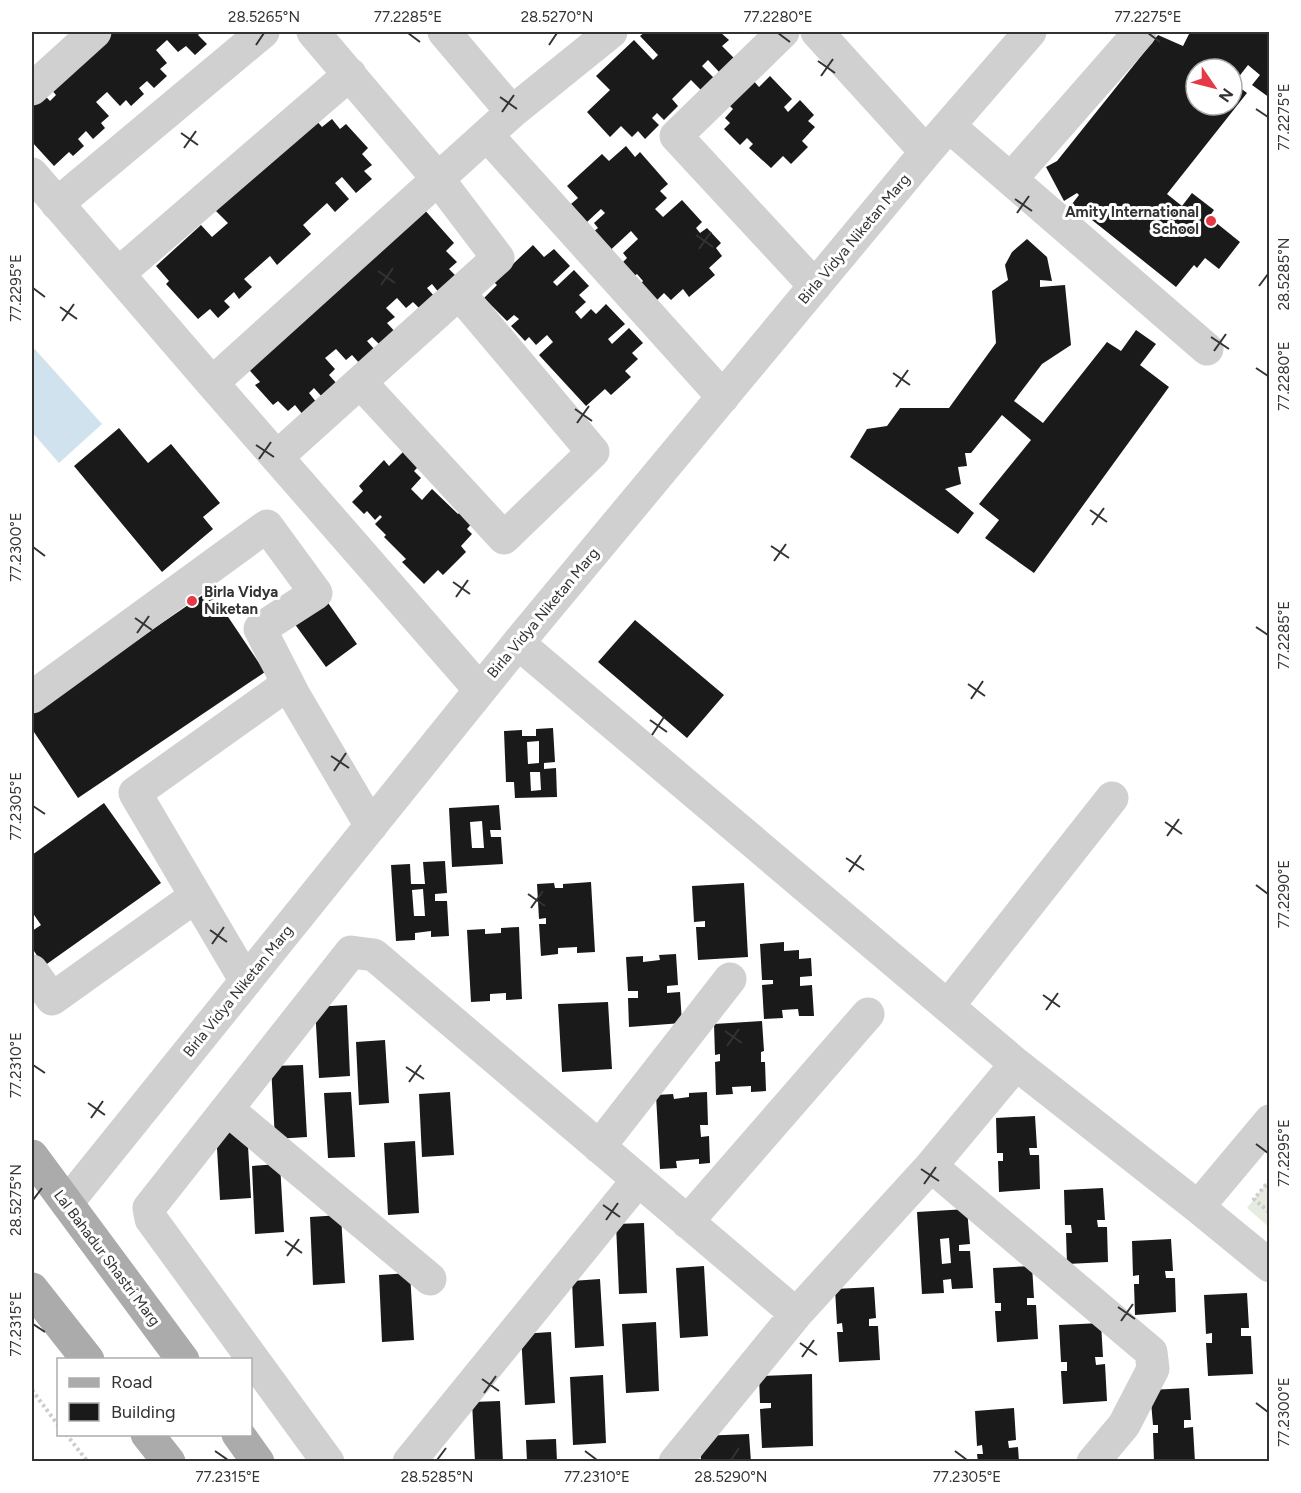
<svg xmlns="http://www.w3.org/2000/svg" width="1301" height="1493" viewBox="0 0 1301 1493" font-family="Figtree,sans-serif">
<style>
.green{fill:#e6ecdf}
.water{fill:#cfe2ee}
.building{fill:#1a1a1a;fill-rule:evenodd}
.lines{fill:none;stroke-linecap:round;stroke-linejoin:round}
.path{stroke:#cdcdcd;stroke-width:4;stroke-dasharray:3 3;stroke-linecap:butt}
.minor{stroke:#d0d0d0;stroke-width:33}
.major{stroke:#ababab;stroke-width:33}
.ticks{fill:none;stroke:#333;stroke-width:2}
.poi-dot{fill:#e63946;stroke:#fff;stroke-width:2}
.labels{text-anchor:middle;dominant-baseline:central;stroke-width:6;stroke-linejoin:round;paint-order:stroke}
.poi-label{font-size:15px;font-weight:bold;fill:#333;stroke:#fff;text-anchor:end}
.street-label{font-size:15px;fill:#333;stroke:#fff}
.neatline{fill:none;stroke:#333;stroke-width:2}
.ticks-label{font-size:15px;text-anchor:middle;fill:#333}
</style>
<rect width="100%" height="100%" fill="#fff"/>
<path class="green" d="M1269 1180V1227L1247 1208Z"/>
<path class="water" d="M32 346 102 424 59 463 32 432Z"/>
<path class="building" d="M106 32H201L198 35 207 44 195 55 186 46 178 52 167 40 156 50 167 63 160 69 167 76 154 88 147 81 139 88 144 94 131 106 126 100 120 106 107 92 96 102 109 116 101 123 105 128 93 139 86 131 78 139 84 146 73 156 69 152 54 166 32 142V93L37 87 50 101 56 95 44 81Z
M645 32H720L729 40 722 46 735 59 720 73 708 60 702 66 714 78 701 90 691 80 672 99 678 106 664 120 657 113 652 118 659 125 645 139 638 131 632 137 621 126 610 137 587 112 610 90 596 76 634 40 653 60 658 55 640 36Z
M1190 32H1270V98L1252 85 1260 75 1248 65 1234 83 1247 93 1167 194 1182 206 1192 193 1214 210 1209 217 1240 242 1219 269 1205 258 1197 268 1194 265 1176 287 1072 204 1079 195 1077 193 1064 201 1046 167 1057 161 1158 35 1183 46ZM1196 69H1232V105H1196Z
M770 76 792 99 784 107 788 112 800 100 814 115 808 121 815 127 802 141 808 147 791 164 783 156 771 168 749 148 753 144 747 138 740 145 724 129 730 123 725 118 733 109 728 104 752 79 759 87Z
M315 119 322 127 332 119 340 129 346 124 368 148 362 154 372 165 364 171 372 179 356 193 342 177 335 183 349 199 335 212 327 203 303 225 311 234 277 265 270 256 244 279 252 287 239 299 234 292 224 301 230 307 218 318 210 309 198 319 166 284 169 281 156 266 201 225 212 237 228 223 215 210Z
M626 146 635 157 640 152 668 184 660 191 667 198 655 209 663 217 682 200 702 222 696 228 700 233 707 228 721 243 716 248 722 256 709 268 715 275 689 297 683 289 671 300 664 293 655 302 640 285 643 281 637 274 634 276 622 263 627 258 623 253 638 239 631 231 604 256 587 237 598 228 594 223 605 213 601 209 587 222 571 204 578 198 567 186 602 154 609 161Z
M423 208 454 243 446 251 457 262 449 269 458 278 440 294 432 284 427 288 435 297 421 310 413 302 406 308 397 298 386 308 395 317 387 323 397 334 382 347 372 337 367 341 376 351 361 365 352 355 346 360 336 349 325 358 335 369 329 375 339 386 324 399 314 388 309 393 317 403 303 415 295 405 288 411 278 401 273 405 255 385 260 382 243 363Z
M1027 239 1047 257 1052 281 1040 280V287L1065 285 1071 345 1042 364 1014 401 1043 423 1107 342 1121 351 1136 330 1156 344 1140 365 1169 387 1034 573 985 538 999 520 979 504 1031 440 1002 415 971 453H965L967 466 958 467 961 484 945 489 974 513 958 534 850 457 867 429 887 426 900 408H949L996 343 992 291 1008 280 1005 265 1012 252Z
M533 245 544 257 554 249 570 266 553 282 557 286 574 270 589 286 579 295 586 302 575 312 581 319 591 309 596 314 606 304 625 324 608 339 612 344 629 328 643 343 632 353 638 359 625 371 631 377 611 395 605 389 586 406 539 355 553 342 547 335 536 345 529 337 525 341 511 326 519 319 514 315 507 321 484 298 497 285 494 282Z
M119 428 148 463 171 444 220 503 203 517 213 529 162 572 74 466Z
M407 448 422 463 414 471 421 478 411 489 422 500 432 489 458 514 463 510 474 521 467 529 472 534 461 546 466 552 443 575 438 570 424 584 402 562 406 559 384 537 386 535 375 524 382 517 380 515 375 520 367 511 364 514 352 502 363 491 359 486 384 460 389 466Z
M210 590 265 672 78 798 32 729V712Z
M326 600 357 644 326 667 294 623Z
M635 620 724 695 687 738 598 662Z
M553 728 555 762 544 763V769L556 768 557 797 515 798 514 782H506L504 731 522 730V736H536V729ZM539 741V763L528 764 527 742ZM530 772H540L541 790 531 791Z
M104 803 161 883 44 966 32 948V931L41 925 32 912V855Z
M499 805 501 830H490L491 837H501L503 864 452 867 449 808ZM482 821 484 848H472L470 822Z
M445 861 447 893 435 894V901H447L449 936 431 937V931L415 933V940L396 941 391 865 410 864 411 884H425L423 862ZM423 889 425 916H414L412 890Z
M591 882 595 952 577 953V947L558 948V954L541 956 539 924H546V918L539 919 537 884 554 883 555 888H563V884Z
M744 883 748 957 698 960 696 927H705V921L694 922 692 886Z
M519 927 522 999 506 1000V993L490 994V1001L471 1002 467 930 485 929V934L501 933V928Z
M784 942V951L799 950V959L811 958 812 976 800 977V986L812 985 814 1016H799L798 1009 782 1010 783 1018 764 1019 762 985 773 984V980H762L760 944Z
M676 954 678 985 667 986V993L680 992 682 1023 629 1027 628 998H638V991H628L626 957 643 956V962L660 960 659 955Z
M608 1002 612 1069 562 1072 558 1004Z
M347 1005 350 1076 319 1078 315 1007Z
M762 1021 764 1051 761 1052V1062H765L766 1091 751 1092V1086L732 1087 733 1094 716 1095 715 1062 720 1061V1054L715 1055 714 1024Z
M385 1040 389 1103 359 1105 356 1042Z
M303 1065 307 1137 275 1139 271 1066Z
M351 1092 355 1157 328 1158 324 1093Z
M450 1092 454 1155 422 1157 419 1094Z
M707 1092 708 1125H700L701 1137 709 1136 710 1163 699 1164V1159L676 1161 677 1168 660 1169 656 1095 673 1094 674 1099 689 1097V1093Z
M1035 1116 1037 1148H1029L1030 1155H1039L1040 1189 999 1192 998 1161H1003V1153H997L996 1118Z
M247 1129 251 1198 220 1200 216 1131Z
M415 1141 419 1213 388 1215 384 1143Z
M280 1164 284 1232 255 1234 252 1166Z
M1103 1188 1105 1220H1097L1098 1227H1107L1108 1262 1067 1264 1066 1233H1072L1071 1225H1065L1064 1190Z
M967 1209 970 1244 959 1245V1251H970L973 1288 952 1289 951 1279 943 1280 944 1293 922 1294 917 1212ZM949 1238 951 1263 942 1264 940 1239Z
M341 1215 345 1283 313 1285 310 1217Z
M644 1223 647 1293 619 1294 616 1224Z
M1171 1239 1173 1271H1165L1166 1278H1175L1176 1312 1135 1315 1134 1284H1139V1275L1133 1276 1132 1241Z
M704 1266 708 1336 680 1338 676 1268Z
M1032 1266 1034 1298H1027V1305H1036L1038 1339 997 1342 995 1311H1001V1303H995L993 1268Z
M410 1273 414 1340 382 1342 379 1275Z
M600 1279 604 1346 575 1348 572 1281Z
M874 1287 876 1318 869 1319V1326H878L880 1360 839 1362 837 1332H843L842 1323 837 1324 835 1289Z
M1247 1293 1249 1328H1241V1336H1251L1253 1374 1208 1376 1206 1343H1212V1333L1206 1334 1204 1295Z
M656 1322 659 1391 626 1393 622 1324Z
M1101 1323 1103 1357H1095L1096 1365 1105 1364 1107 1401 1063 1404 1061 1371H1067V1362H1061L1059 1325Z
M551 1332 555 1403 525 1405 521 1334Z
M812 1374 813 1446 762 1448 760 1409 771 1408V1403H760L759 1376Z
M603 1375 606 1443 573 1445 570 1377Z
M1189 1388 1191 1420H1184V1428L1193 1427 1195 1462H1154L1153 1433H1158V1425H1153L1150 1390Z
M500 1401 503 1462H475L472 1402Z
M1014 1408 1016 1440 1008 1441 1009 1448 1018 1447 1019 1462H978L977 1454H983L982 1445 977 1446 975 1411Z
M749 1434 751 1462H701L700 1436Z
M556 1439 557 1462H527L526 1440Z"/>
<g class="lines">
<path class="path" d="M1270 1180 1254 1199 1270 1213
M32 1390 58 1425
M66 1434 88 1462"/>
<path class="minor" d="M444 32 512 112
M783 32 676 136 815 286
M817 32 926 152
M32 89 95 32
M949 126 1207 349
M487 135 723 397
M32 174 212 383 480 690
M1011 179 1140 32
M57 204 263 32
M118 274 350 74
M360 382 504 538 593 452 459 293
M212 383 512 112 611 32
M277 457 498 258 438 179 313 32
M518 643 1016 1064
M32 697 267 526 316 593 260 629 294 695 371 826
M32 971 52 999 196 896
M246 981 135 793 288 684
M948 1006 1112 798
M227 1109 430 1279
M599 1147 730 979
M931 1166 1151 1352 1153 1369 1124 1425 1093 1462
M67 1203 518 643 926 152 1030 32
M1198 1207 1270 1121
M687 1222 868 1014
M328 1462 151 1219 149 1208 351 952 374 955 796 1314
M409 1462 638 1180
M675 1462 796 1314 931 1166 1016 1064 1198 1207 1270 1266"/>
<path class="major" d="M32 1156 183 1360
M32 1289 88 1360
M147 1434 169 1462
M238 1434 258 1462"/>
</g>
<path class="ticks" d="M408 33 420 42M778 33 790 42M1148 33 1160 42M256 45 264 33M549 45 557 33M818 61 835 73M821 76 833 59M500 97 517 109M1256 109 1268 117M502 112 514 95M181 133 198 145M184 148 196 131M1015 199 1032 211M1017 213 1029 196M696 235 713 247M699 249 711 232M378 271 395 283M381 285 393 268M1259 286 1268 274M33 288 45 297M60 307 77 319M62 321 74 304M1211 337 1229 349M1214 351 1226 334M1256 368 1268 376M893 373 910 385M896 387 908 370M575 409 592 421M577 423 589 406M256 445 274 457M259 459 271 442M1090 510 1107 522M1092 525 1104 508M771 546 789 558M33 547 45 556M774 561 786 544M453 582 470 594M456 597 468 580M135 618 152 630M1256 627 1268 635M137 633 149 616M968 684 985 696M971 699 983 681M650 720 667 732M652 735 664 717M331 756 349 768M334 771 346 753M33 806 45 814M1165 822 1182 834M1167 836 1179 819M846 858 864 870M849 872 861 855M1256 885 1268 894M528 894 545 906M531 908 543 891M210 930 227 942M212 944 224 927M1043 995 1060 1007M1046 1010 1058 993M725 1031 742 1043M727 1046 739 1029M33 1065 45 1073M406 1067 424 1079M409 1082 421 1065M88 1103 105 1115M91 1118 103 1101M1256 1144 1268 1153M921 1169 939 1181M924 1184 936 1167M33 1200 42 1188M603 1205 620 1217M606 1220 618 1203M285 1241 302 1253M287 1256 299 1239M1118 1307 1135 1319M1121 1321 1133 1304M33 1324 45 1332M800 1343 817 1355M802 1357 814 1340M482 1379 499 1391M484 1393 496 1376M1256 1403 1268 1412M215 1451 228 1460M585 1451 597 1460M955 1451 967 1460M437 1460 446 1448M731 1460 739 1448"/>
<g class="poi-dot">
<circle cx="1211" cy="221" r="6"/>
<circle cx="192" cy="601" r="6"/>
</g>
<g class="labels">
<g class="poi-label">
<text x="1199" y="212">Amity International<tspan x="1199" dy="17">School</tspan></text>
<text x="204" y="592" text-anchor="start">Birla Vidya<tspan x="204" dy="17">Niketan</tspan></text>
</g>
<g class="street-label">
<text transform="translate(854 239) rotate(-50)">Birla Vidya Niketan Marg</text>
<text transform="translate(543 613) rotate(-50)">Birla Vidya Niketan Marg</text>
<text transform="translate(238 991) rotate(-51)">Birla Vidya Niketan Marg</text>
<text transform="translate(107 1258) rotate(53)">Lal Bahadur Shastri Marg</text>
</g>
</g>
<rect width="1301" height="1493" fill="none" stroke="#ffffff" stroke-width="66"/>
<rect x="57" y="1358" width="195" height="78" fill="#ffffff" stroke="#adadad" stroke-width="1.5"/>
<rect x="69" y="1378" width="30" height="9" fill="#ababab" stroke="#adadad" stroke-width="1.5"/>
<text x="111" y="1388" font-size="18" fill="#333333">Road</text>
<rect x="69" y="1403" width="30" height="18" fill="#1a1a1a" stroke="#adadad" stroke-width="1.5"/>
<text x="111" y="1418" font-size="18" fill="#333333">Building</text>
<g transform="translate(1214 87) rotate(125)"><circle r="28" fill="#ffffff" stroke="#adadad" stroke-width="1.5"/>
<path d="M0-4.5L10 22L0 15L-10 22Z" fill="#e63946"/>
<text y="-9" font-size="16" font-weight="bold" text-anchor="middle" fill="#333333">N</text>
</g>
<rect x="33" y="33" width="1235" height="1427" class="neatline"/>
<g class="ticks-label">
<text x="264" y="22">28.5265°N</text>
<text x="408" y="22">77.2285°E</text>
<text x="557" y="22">28.5270°N</text>
<text x="778" y="22">77.2280°E</text>
<text x="1148" y="22">77.2275°E</text>
<text transform="translate(1284 117) rotate(-90)" y="5">77.2275°E</text>
<text transform="translate(1284 274) rotate(-90)" y="5">28.5285°N</text>
<text transform="translate(16 288) rotate(-90)" y="5">77.2295°E</text>
<text transform="translate(1284 376) rotate(-90)" y="5">77.2280°E</text>
<text transform="translate(16 547) rotate(-90)" y="5">77.2300°E</text>
<text transform="translate(1284 635) rotate(-90)" y="5">77.2285°E</text>
<text transform="translate(16 806) rotate(-90)" y="5">77.2305°E</text>
<text transform="translate(1284 894) rotate(-90)" y="5">77.2290°E</text>
<text transform="translate(16 1065) rotate(-90)" y="5">77.2310°E</text>
<text transform="translate(1284 1153) rotate(-90)" y="5">77.2295°E</text>
<text transform="translate(16 1200) rotate(-90)" y="5">28.5275°N</text>
<text transform="translate(16 1324) rotate(-90)" y="5">77.2315°E</text>
<text transform="translate(1284 1412) rotate(-90)" y="5">77.2300°E</text>
<text x="228" y="1482">77.2315°E</text>
<text x="437" y="1482">28.5285°N</text>
<text x="597" y="1482">77.2310°E</text>
<text x="731" y="1482">28.5290°N</text>
<text x="967" y="1482">77.2305°E</text>
</g>
</svg>
